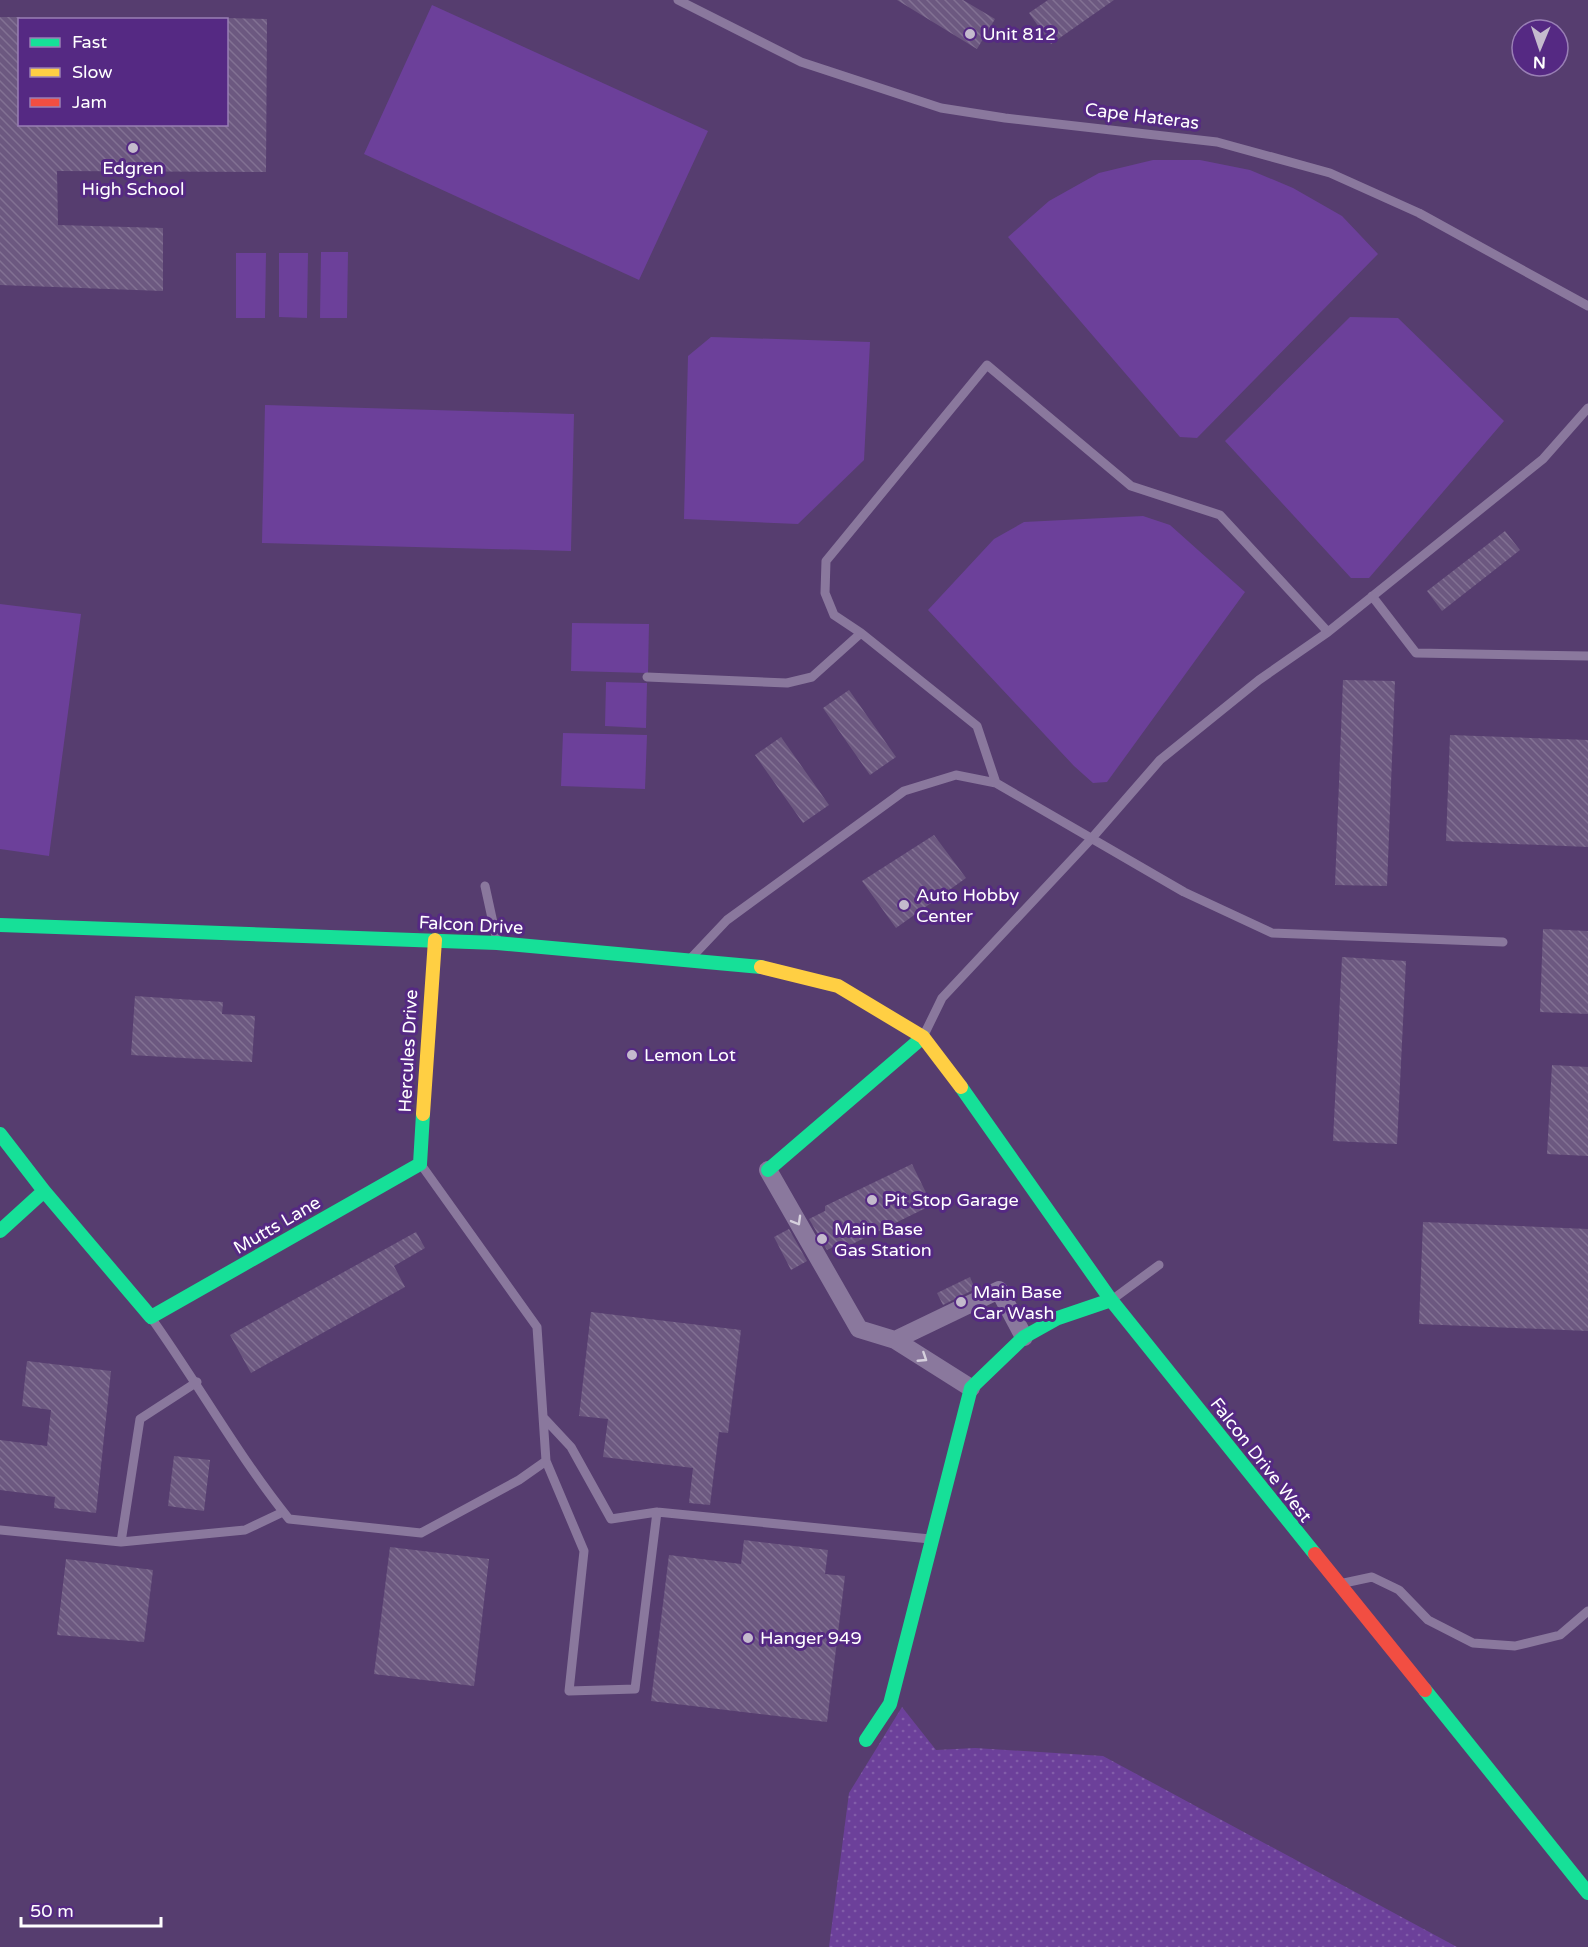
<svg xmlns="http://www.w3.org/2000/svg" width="1588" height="1947" viewBox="0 0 1588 1947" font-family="'Varela Round',sans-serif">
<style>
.grass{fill:url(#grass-dots)}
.green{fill:#6c409a}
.building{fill:url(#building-back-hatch)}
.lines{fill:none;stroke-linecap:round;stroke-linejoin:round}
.lane{stroke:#8a789d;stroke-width:9}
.street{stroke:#8a789d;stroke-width:18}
.fast{stroke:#16e098;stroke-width:14}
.slow{stroke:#ffcf43;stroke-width:14}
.jam{stroke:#f24e42;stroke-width:14}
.oneway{stroke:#d6d0dd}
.poi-dot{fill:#c4bbcd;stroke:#552983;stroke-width:2}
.labels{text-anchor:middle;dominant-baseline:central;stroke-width:6;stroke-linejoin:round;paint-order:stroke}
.poi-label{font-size:18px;fill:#fff;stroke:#552983;text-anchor:start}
.street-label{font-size:18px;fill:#fff;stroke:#552983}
</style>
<defs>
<pattern id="grass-dots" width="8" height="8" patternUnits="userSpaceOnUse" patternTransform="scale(1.5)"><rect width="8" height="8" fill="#6c409a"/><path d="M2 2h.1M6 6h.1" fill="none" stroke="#825da9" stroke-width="1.8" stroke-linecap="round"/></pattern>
<pattern id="building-back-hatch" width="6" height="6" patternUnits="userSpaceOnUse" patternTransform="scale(1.5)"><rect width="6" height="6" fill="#6c5880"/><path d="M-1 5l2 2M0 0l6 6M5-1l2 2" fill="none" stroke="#827193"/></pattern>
</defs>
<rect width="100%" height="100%" fill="#563d6f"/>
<path class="grass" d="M902 1707 936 1750 975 1748 1103 1756 1457 1947H829L849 1793Z"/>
<path class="green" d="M432 5 708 131 639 280 364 154Z
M1153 160H1200L1250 170 1293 188 1342 216 1378 254 1197 438 1180 437 1008 237 1049 201 1099 173Z
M321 252H348L347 318H320Z
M236 253H266L265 318H236Z
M279 253H308L307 318 279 317Z
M1350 317 1398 318 1504 421 1369 578H1351L1225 441Z
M711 337 870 342 864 460 798 524 684 519 688 356Z
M265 405 574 414 571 551 262 543Z
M1143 516 1170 525 1245 592 1107 782 1093 783 1074 766 928 610 994 539 1024 522Z
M0 604 81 614 49 856 0 849Z
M572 623 649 624 648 673 571 671Z
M606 682 647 683 646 728 605 726Z
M563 733 647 735 645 789 561 786Z"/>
<path class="building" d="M897 0H963L995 19 977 49Z
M1048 0H1114L1051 44 1029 13Z
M0 17H20V124H226V18L267 19 266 172 57 171 58 225 163 228V291L0 285Z
M1505 531 1520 550 1442 611 1427 591Z
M1343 680 1395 681 1387 886 1335 885Z
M849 690 896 757 870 775 823 708Z
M1450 735 1588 740V847L1446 841Z
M781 737 829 805 803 823 755 755Z
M934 835 966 878 896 928 862 881Z
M1543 929 1588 931V1014L1540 1012Z
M1342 957 1406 961 1397 1144 1333 1141Z
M135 996 223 1002 222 1014 255 1016 252 1062 131 1055Z
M1552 1065 1588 1067V1156L1547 1154Z
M912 1164 932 1205 844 1248 842 1243 827 1250 809 1219 825 1211V1206Z
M1423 1222 1588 1229V1331L1419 1324Z
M789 1229 807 1261 791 1270 774 1237Z
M416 1232 425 1248 394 1266 405 1287 251 1373 230 1335Z
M970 1277 975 1289 943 1305 937 1293Z
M591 1312 741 1330 728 1433 719 1432 710 1505 689 1503 693 1468 603 1457 608 1419 579 1416Z
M27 1361 111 1371 96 1513 54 1508 55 1497 0 1490V1440L47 1446 51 1410 22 1406Z
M174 1456 210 1460 204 1511 168 1506Z
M744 1540 828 1550 825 1574 845 1576 827 1722 651 1701 669 1555 741 1564Z
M390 1547 489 1559 474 1686 374 1674Z
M66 1559 153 1570 144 1642 57 1635Z"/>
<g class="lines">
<path class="lane" d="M678 0 801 62 941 108 1005 118 1217 142 1330 173 1419 213 1588 306
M1372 596 1416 653 1588 656
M647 677 787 683 812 677 861 633
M996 783 977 726 861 633 834 615 825 593 826 561 987 365 1131 486 1220 515 1328 632
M485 886 497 941
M692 957 727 920 904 791 956 775 996 783 1184 892 1272 933 1503 942
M923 1037 942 998 1092 838 1160 760 1259 680 1328 632 1543 459 1588 408
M422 1166 537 1327 546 1461 584 1551 569 1691 635 1689 657 1512
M1113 1299 1159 1265
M152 1319C199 1385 239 1457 289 1519L421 1533 519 1480 546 1461
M543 1417 571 1447 611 1519 657 1512 930 1539
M0 1530 121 1542 245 1530 283 1512
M121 1542 140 1419 197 1382
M1344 1583 1372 1577 1399 1590 1428 1620 1473 1643 1515 1646 1560 1635 1588 1611"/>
<path class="street" d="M768 1170 859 1329 895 1340 971 1388
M895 1340 999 1290 1024 1337"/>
<path class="fast" d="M0 925 497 943 761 967
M961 1087 1111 1300 1315 1554
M0 1134 44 1191 151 1317 420 1164 423 1114
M768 1170 923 1037
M0 1231 44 1191
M1425 1690 1588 1893
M866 1740 890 1704 971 1388 1024 1337 1058 1318 1111 1300"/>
<path class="slow" d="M761 967 838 986 923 1037 961 1087
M423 1114 435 940"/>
<path class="jam" d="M1315 1554 1425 1690"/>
</g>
<defs><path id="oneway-chevron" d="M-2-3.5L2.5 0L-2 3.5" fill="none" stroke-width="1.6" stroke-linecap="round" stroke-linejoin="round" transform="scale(1.5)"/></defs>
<g class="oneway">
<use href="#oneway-chevron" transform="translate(797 1221) rotate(60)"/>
<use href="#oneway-chevron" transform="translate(923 1358) rotate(33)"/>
</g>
<g class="poi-dot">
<circle cx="970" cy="34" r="6"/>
<circle cx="133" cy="148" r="6"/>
<circle cx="904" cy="905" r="6"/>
<circle cx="632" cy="1055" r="6"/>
<circle cx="872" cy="1200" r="6"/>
<circle cx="822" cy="1239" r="6"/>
<circle cx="961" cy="1302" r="6"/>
<circle cx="748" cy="1638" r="6"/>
</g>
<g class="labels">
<g class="poi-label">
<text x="982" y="34">Unit 812</text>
<text x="133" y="168" text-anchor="middle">Edgren<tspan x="133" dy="21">High School</tspan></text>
<text x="916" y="895">Auto Hobby<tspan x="916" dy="21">Center</tspan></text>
<text x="644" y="1055">Lemon Lot</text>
<text x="884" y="1200">Pit Stop Garage</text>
<text x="834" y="1229">Main Base<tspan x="834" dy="21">Gas Station</tspan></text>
<text x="973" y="1292">Main Base<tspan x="973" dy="21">Car Wash</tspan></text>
<text x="760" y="1638">Hanger 949</text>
</g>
<g class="street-label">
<text transform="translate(1142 116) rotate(7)">Cape Hateras</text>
<text transform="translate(471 925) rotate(3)">Falcon Drive</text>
<text transform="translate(408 1051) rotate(-87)">Hercules Drive</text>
<text transform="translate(277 1225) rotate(-30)">Mutts Lane</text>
<text transform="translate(1261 1460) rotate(52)">Falcon Drive West</text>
</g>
</g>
<rect x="18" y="18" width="210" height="108" fill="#552983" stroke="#997fb5" stroke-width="1.5"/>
<rect x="30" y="38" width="30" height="9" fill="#16e098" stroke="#997fb5" stroke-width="1.5"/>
<text x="72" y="48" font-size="18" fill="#ffffff">Fast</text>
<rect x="30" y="68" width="30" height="9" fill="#ffcf43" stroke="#997fb5" stroke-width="1.5"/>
<text x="72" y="78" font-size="18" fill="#ffffff">Slow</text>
<rect x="30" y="98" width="30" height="9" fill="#f24e42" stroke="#997fb5" stroke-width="1.5"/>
<text x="72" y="108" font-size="18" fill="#ffffff">Jam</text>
<g transform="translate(1540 48) rotate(182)"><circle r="28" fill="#552983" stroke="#997fb5" stroke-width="1.5"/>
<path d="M0-4.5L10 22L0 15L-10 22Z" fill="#c4bbcd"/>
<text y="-9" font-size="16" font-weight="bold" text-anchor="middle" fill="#ffffff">N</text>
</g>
<path d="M21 1917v9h140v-9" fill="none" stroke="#ffffff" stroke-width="3"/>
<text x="30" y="1917" font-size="18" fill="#ffffff" stroke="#552983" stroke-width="4.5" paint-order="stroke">50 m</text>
</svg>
